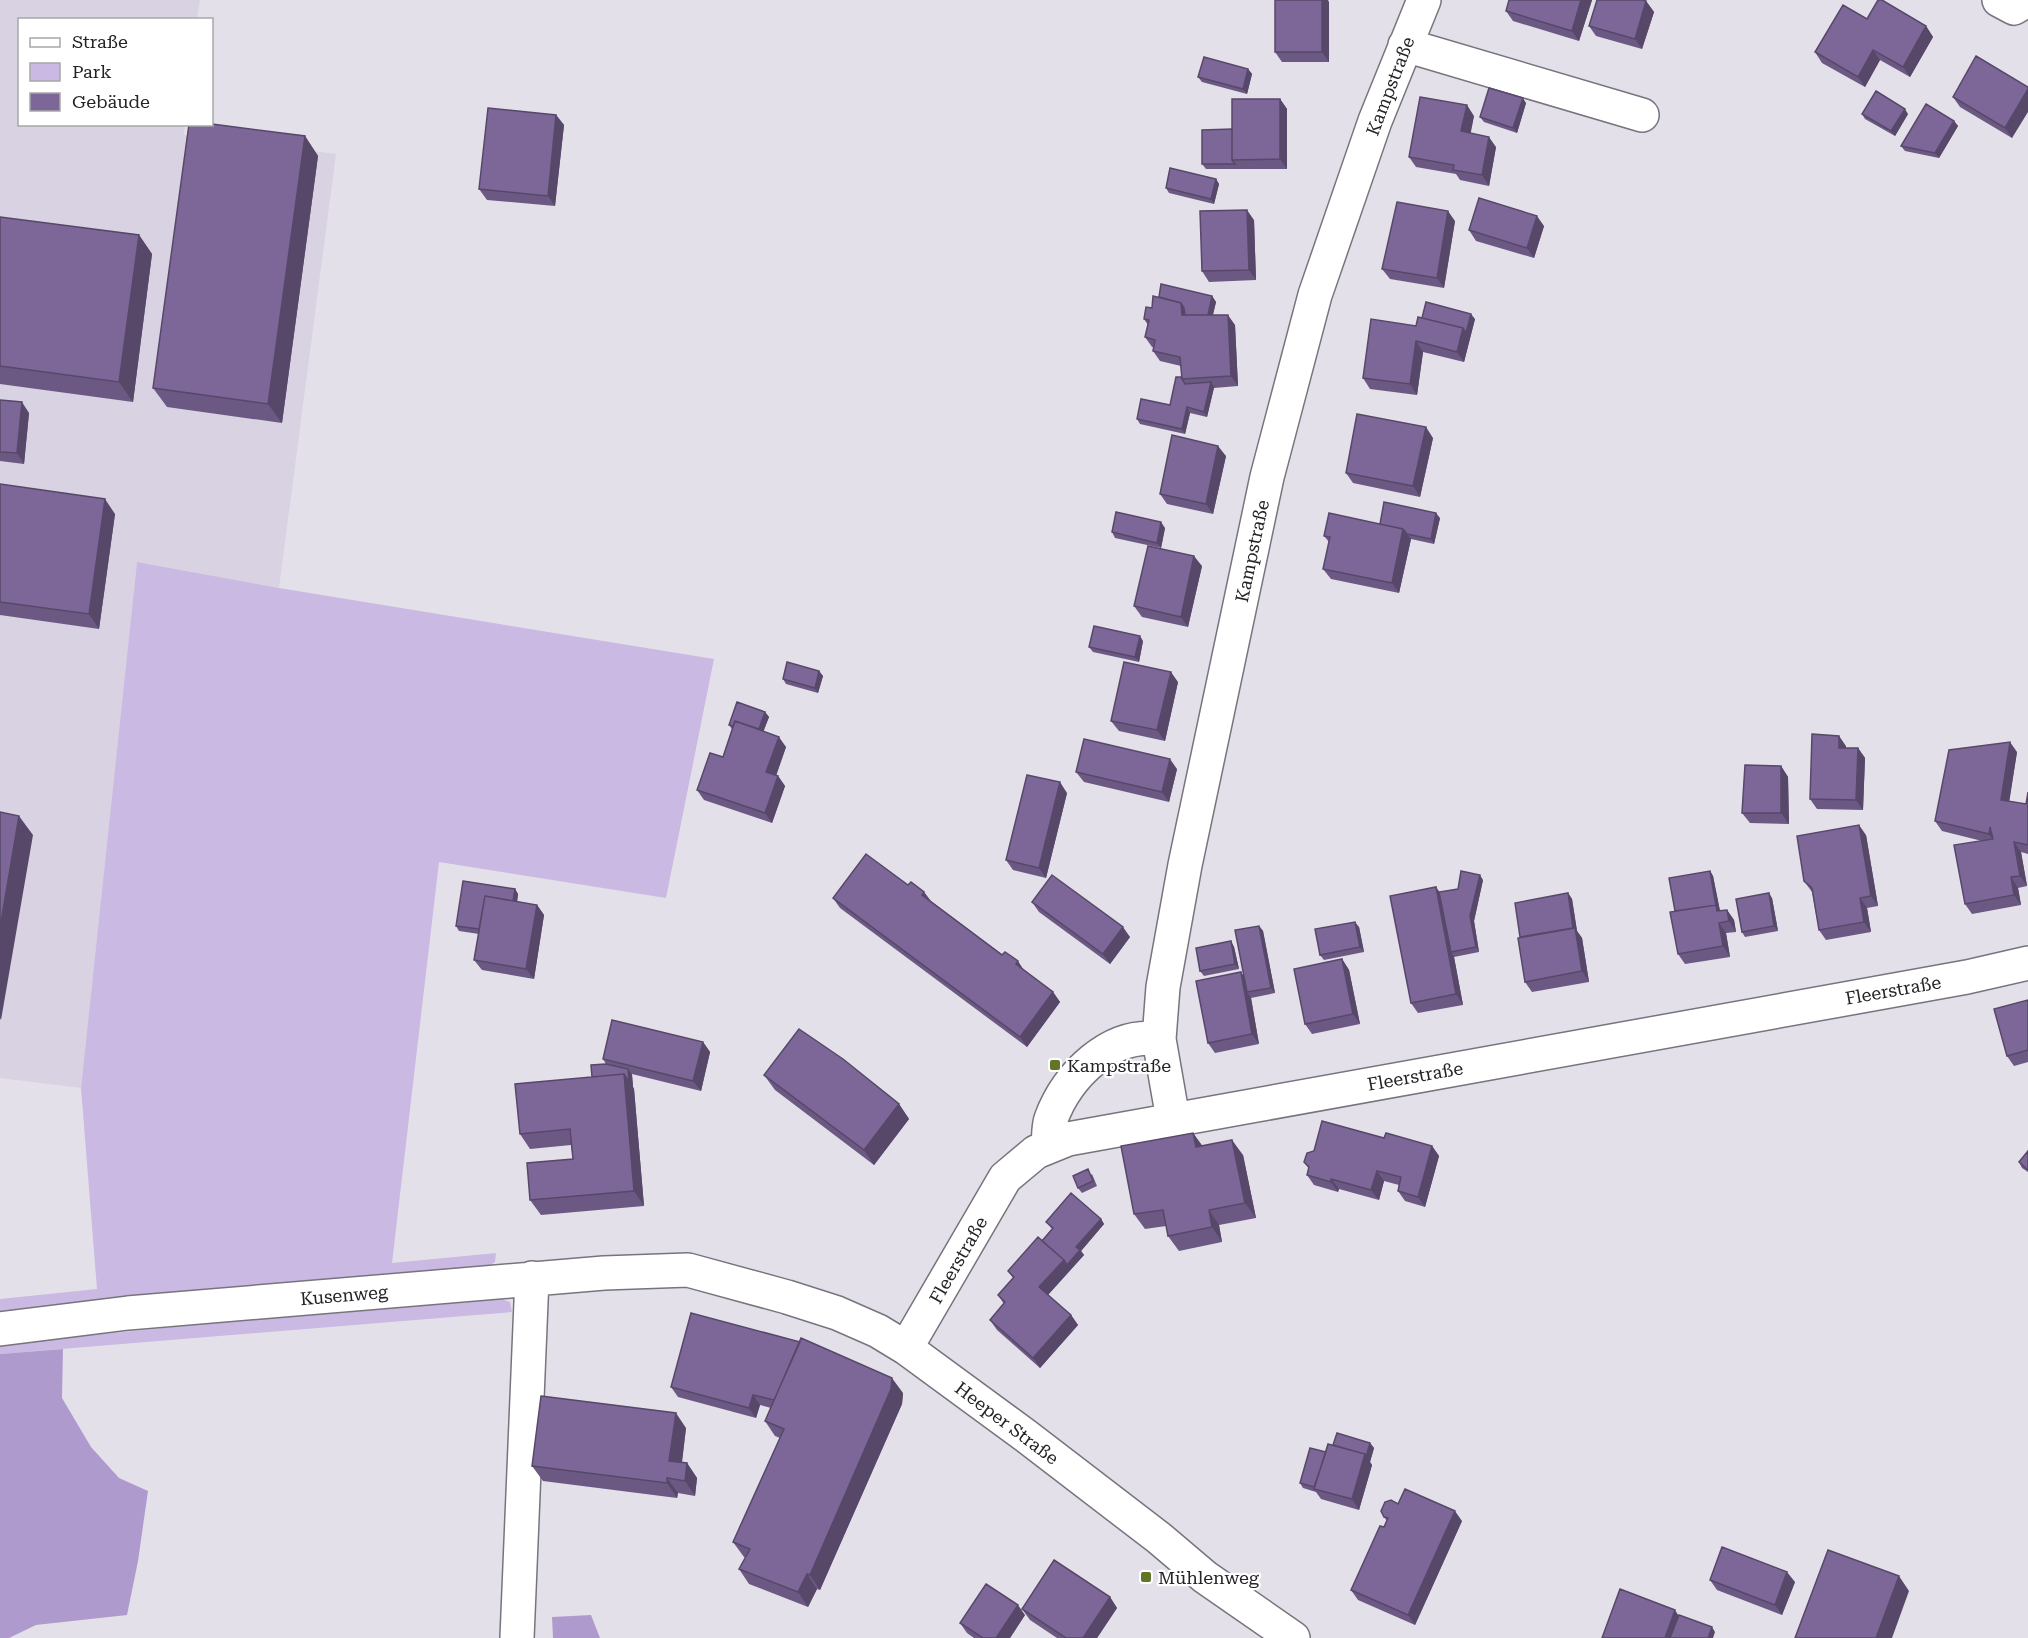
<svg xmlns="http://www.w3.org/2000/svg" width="2028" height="1638" viewBox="0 0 2028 1638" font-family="'Roboto Serif',serif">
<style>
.built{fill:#d9d2e3}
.green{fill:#cab9e2}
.forest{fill:#af9ace}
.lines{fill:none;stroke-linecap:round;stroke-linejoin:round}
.minor-casing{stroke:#77747d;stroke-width:36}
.minor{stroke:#fff;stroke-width:33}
.wall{fill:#6b5983}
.shaded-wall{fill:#57486a}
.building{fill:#7c6798;stroke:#57486a;stroke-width:1.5}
.poi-dot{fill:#607626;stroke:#fff;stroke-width:2}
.labels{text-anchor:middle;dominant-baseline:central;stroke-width:4.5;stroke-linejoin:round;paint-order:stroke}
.street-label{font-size:18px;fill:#252327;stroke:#fff}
.poi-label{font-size:18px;fill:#252327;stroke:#fff;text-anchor:start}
</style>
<rect width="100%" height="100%" fill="#e4e0ea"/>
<path class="built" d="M0 0H200L197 19 20 20V124L185 125 184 135 336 154 279 588 137 562 81 1088 0 1078Z"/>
<path class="green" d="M137 562 279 588 714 659 666 898 439 862 392 1263 496 1253 495 1262 489 1266 0 1313V1299L97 1289 81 1088Z
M493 1296 510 1302 512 1312 0 1354V1344Z"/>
<path class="forest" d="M63 1349 62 1398 91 1447 119 1478 148 1491 138 1561 127 1615 36 1625 9 1638H0V1354Z
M591 1615 600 1638H553L552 1617Z"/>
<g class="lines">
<defs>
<path id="minor" d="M1999 0 2014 8 2027 0
M1405 45 1642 115
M1173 1119 1159 1039 1163 987 1185 865 1267 477 1315 295 1375 121 1424 0
M1048 1147C1049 1138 1048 1127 1051 1119 1067 1076 1110 1032 1159 1039
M0 1329 128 1313 604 1273 688 1270 787 1297 837 1313 878 1331 906 1348 1026 1436 1159 1538 1205 1577 1293 1638
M906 1348 1005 1178 1036 1152 1068 1139 1967 977 2028 963
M517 1638 532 1278"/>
</defs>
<use href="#minor" class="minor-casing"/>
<use href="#minor" class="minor"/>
</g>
<path class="wall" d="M1509 0H1592L1579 41 1513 21 1506 11Z
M1646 1 1654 12 1642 49 1596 36 1589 26Z
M1329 2V62H1282L1275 52Z
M1867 19 1926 26 1933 37 1910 77 1880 60 1865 87 1822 63 1815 52Z
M1248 69 1252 74 1247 94 1202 82 1198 77Z
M2028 87 2012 138 1960 107 1953 97Z
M1280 99 1287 109V169H1206L1202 164 1232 129Z
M1526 103 1517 133 1484 122 1480 117Z
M1862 114H1908L1895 136 1865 119Z
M556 115 564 125 555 206 487 200 479 189Z
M1474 116 1470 133 1496 147 1489 186 1460 180 1456 174 1416 167 1409 157Z
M1954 121 1958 126 1939 158 1905 151 1901 146Z
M305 136 318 156 282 423 167 407 153 388Z
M1216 179 1219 184 1214 204 1169 193 1166 188Z
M0 217 139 235 152 254 133 402 0 384Z
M1254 220 1256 280 1209 282 1202 271Z
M1455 221 1444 288 1390 279 1382 269Z
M1544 226 1534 258 1476 241 1469 230Z
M1212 296 1216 302 1213 315 1235 325 1238 386 1214 388 1207 417 1190 413 1185 434 1140 424 1137 419 1170 405 1181 377V366L1160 361 1153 351 1154 347H1152L1145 337 1148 325 1144 319 1159 297Z
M1422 318 1475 319 1464 362 1423 352 1417 395 1370 389 1363 378 1416 326Z
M0 400 29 413 24 464 0 461Z
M1433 438 1420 497 1353 483 1346 473Z
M1226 456 1213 514 1167 504 1160 494Z
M0 484 115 514 99 629 0 615Z
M1440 518 1434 544 1411 539 1399 593 1331 579 1323 569 1329 542 1324 536 1380 524Z
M1165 528 1161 548 1115 538 1112 532Z
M1202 566 1188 627 1142 617 1134 606Z
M1143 641 1139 662 1093 652 1089 647Z
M819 671 823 676 818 693 786 684 783 679Z
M1178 682 1165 741 1119 731 1111 721Z
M765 712 769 717 763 731 786 747 776 775 778 776 785 786 772 823 704 800 697 790 723 757 732 729 729 725Z
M1839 736 1846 748H1858L1865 758 1863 810 1817 809 1810 799Z
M2017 752 2009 801 2026 804 2028 792V854L2021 852 2027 886 2018 888 2021 905 1972 914 1965 904 1982 841 1942 831 1935 821Z
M1781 766 1788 777 1789 824 1750 823 1742 813Z
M1177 769 1169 802 1084 782 1076 772Z
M1067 793 1046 878 1013 870 1006 860Z
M1866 835 1878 906 1867 908 1871 932 1826 940 1819 930 1812 892 1804 881Z
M1710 871 1713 876 1720 911 1727 910 1734 920 1736 932 1726 933 1730 957 1685 964 1678 954 1675 911Z
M1483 880 1474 921 1479 952 1454 957 1463 1005 1418 1013 1411 1003 1439 892 1458 889Z
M908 885 924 892 931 901 1053 992 1060 1002 1027 1047 840 908 833 898Z
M515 889 518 894 517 902 537 905 544 915 534 979 482 970 474 960 479 934 459 931 456 926Z
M1568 893 1572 899 1577 931 1582 938 1589 982 1532 992 1525 982 1520 937Z
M1772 898 1778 931 1745 937 1742 932Z
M1032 902 1130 937 1110 964 1039 912Z
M1259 926 1263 931 1275 993 1251 998 1259 1044 1215 1053 1208 1043 1244 977Z
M1359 927 1364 952 1324 960 1320 955Z
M1231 941 1234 947 1239 969 1204 976 1200 971Z
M1342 959 1349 970 1360 1024 1312 1034 1305 1024Z
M2028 1000V1062L2014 1066 2007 1056Z
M703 1042 710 1052 701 1091 632 1074 633 1087 634 1089 644 1206 541 1215 530 1200 573 1159 571 1145 530 1149 520 1134 592 1077 606 1064 603 1059Z
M764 1075 899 1104 909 1119 874 1165 775 1090Z
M1193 1133 1202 1146 1243 1155 1256 1218 1219 1225 1222 1242 1179 1251 1168 1236 1166 1226 1145 1229 1134 1214Z
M1384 1138 1432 1146 1439 1156 1425 1207 1405 1201 1398 1191 1399 1185 1384 1181 1379 1200 1339 1189 1338 1192 1314 1185 1307 1175 1309 1169 1304 1162Z
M2028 1151V1172L2022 1168 2019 1162Z
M1092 1174 1097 1186 1082 1193 1078 1188Z
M1101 1219 1104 1224 1081 1251 1084 1255 1048 1295 1071 1315 1078 1325 1040 1368 997 1330 990 1320 1004 1304 998 1295 1013 1278 1008 1271 1042 1241 1052 1229 1046 1222Z
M671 1387 903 1393 902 1404 820 1590 817 1589 808 1607 749 1584 739 1569 746 1558 744 1557 733 1542 780 1438 775 1436 765 1421 771 1408 760 1405 756 1418 678 1397Z
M686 1428 682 1463H687L697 1478 695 1496 678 1493 677 1498 543 1481 532 1466Z
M1370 1443 1374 1448 1370 1462 1372 1465 1359 1510 1321 1499 1316 1492 1303 1488 1300 1483 1326 1452 1333 1445Z
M1398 1504 1462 1521 1415 1625 1358 1600 1351 1590 1384 1527 1387 1521 1384 1517Z
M1710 1580 1795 1582 1782 1615 1717 1590Z
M1110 1597 1117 1608 1097 1638H1057L1030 1620 1022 1609Z
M1025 1615 1010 1638H974L967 1633 960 1623Z"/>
<path class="shaded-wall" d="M1322 0H1328L1329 2V62L1322 52Z
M1581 0H1592L1579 41 1572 31Z
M1646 1 1654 12 1642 49 1635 39Z
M1926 26 1933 37 1910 77 1903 67Z
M1873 50 1880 60 1865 87 1858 77Z
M1248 69 1252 74 1247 94 1243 89Z
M2028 89V112L2012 138 2005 128Z
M1523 98 1526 103 1517 133 1513 128Z
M1280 99 1287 109V169L1280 159Z
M1467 105 1474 116 1469 142 1461 131Z
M1905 109 1908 114 1895 136 1891 131Z
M556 115 564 125 555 206 548 196Z
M1954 121 1958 126 1939 158 1935 153Z
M305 136 318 156 282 423 268 404Z
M1489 137 1496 147 1489 186 1482 175Z
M1216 179 1219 184 1214 204 1211 199Z
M1247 210 1254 220 1256 280 1249 270Z
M1448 211 1455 221 1444 288 1437 278Z
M1537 216 1544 226 1534 258 1527 248Z
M139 235 152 254 133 402 119 382Z
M1212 296 1216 302 1210 326 1207 320Z
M1181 303 1188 314 1189 321 1182 315Z
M1471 314 1475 319 1464 362 1457 352 1463 328Z
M1228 315 1235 325 1238 386 1231 376Z
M1416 341 1423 352 1417 395 1410 384Z
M1211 382 1214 387 1207 417 1204 412Z
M22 402 29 413 24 464 17 453Z
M1187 407 1190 413 1185 434 1182 429Z
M1426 427 1433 438 1420 497 1413 486Z
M1218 446 1226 456 1213 514 1206 504Z
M105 499 115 514 99 629 89 614Z
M1436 513 1440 518 1434 544 1431 539Z
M1161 522 1165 528 1161 548 1157 543Z
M1403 529 1411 539 1399 593 1392 583Z
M1194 556 1202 566 1188 627 1181 617Z
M1140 636 1143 641 1139 662 1135 657Z
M819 671 823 676 818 693 815 688Z
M1171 672 1178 682 1165 741 1157 730Z
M765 712 769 717 761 738 757 733Z
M1839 736 1846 746V758L1839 748Z
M779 737 786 747 774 782 766 772Z
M2010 742 2017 752 2008 810 2001 800Z
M1858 748 1865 758 1863 810 1856 800Z
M1170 759 1177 769 1169 802 1162 792Z
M1781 766 1788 777 1789 824 1781 813Z
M778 776 785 786 772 823 765 813Z
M1060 782 1067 793 1046 878 1039 868Z
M19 816 33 835 1 1020 0 1018V928Z
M1859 825 1866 835 1878 906 1871 896Z
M1990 827 1996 844 1989 834Z
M2014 842 2021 852 2027 886 2020 876Z
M1710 871 1713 876 1720 911H1717Z
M1480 875 1483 880 1474 921 1479 952 1476 947 1470 916Z
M2011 877 2018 888 2021 905 2014 895Z
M1436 887 1443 897 1451 952 1454 957 1463 1005 1456 994Z
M515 889 518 894 516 910 512 905Z
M924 892 931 902 922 895Z
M1568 893 1572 899 1577 931 1582 938 1589 982 1582 971 1574 934Z
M1769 893 1772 898 1778 931 1774 926Z
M1860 898 1867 908 1871 932 1864 922Z
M537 905 544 915 534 979 526 969Z
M1727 910 1734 920 1736 932 1729 921Z
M1355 922 1359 927 1364 952 1360 947Z
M1719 923 1726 933 1730 957 1723 946Z
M1259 926 1263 931 1275 993 1271 988Z
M1123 927 1130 937 1110 964 1103 954Z
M1231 941 1234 947 1239 969 1235 964Z
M1342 959 1349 970 1360 1024 1353 1014Z
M1018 961 1025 972 1016 964Z
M1241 972 1248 983 1247 992 1251 998 1259 1044 1252 1034Z
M1053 992 1060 1002 1027 1047 1020 1037Z
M703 1042 710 1052 701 1091 693 1081Z
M628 1069 632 1075 633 1087 634 1089 644 1206 634 1191 624 1074Z
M899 1104 909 1119 874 1165 864 1150Z
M1193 1133 1204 1148 1196 1147Z
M1232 1140 1243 1155 1256 1218 1245 1203Z
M1432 1146 1439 1156 1425 1207 1418 1197Z
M1377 1171 1384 1181 1379 1200 1371 1190Z
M1331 1179 1339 1189 1338 1192 1331 1182Z
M1209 1210 1219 1225 1222 1242 1212 1227Z
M1101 1219 1104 1224 1081 1251 1084 1255 1046 1297 1039 1287Z
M1071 1315 1078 1325 1040 1368 1033 1358Z
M892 1378 903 1393 902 1404 820 1590 810 1575Z
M753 1395 760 1405 756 1418 749 1408Z
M676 1413 686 1428 680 1476 669 1461Z
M1370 1443 1374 1448 1370 1462 1372 1465 1359 1510 1352 1499 1365 1454Z
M687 1463 697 1478 695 1496 685 1481Z
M667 1478 678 1493 677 1498 667 1483Z
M1455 1511 1462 1521 1415 1625 1408 1615Z
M1787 1572 1795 1582 1782 1615 1775 1605Z
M807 1574 817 1589 808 1607 798 1592Z
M1899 1576 1909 1591 1892 1638H1876Z
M1110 1597 1117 1608 1097 1638H1083Z
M1018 1605 1025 1615 1010 1638H996Z
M1675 1610 1682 1621 1676 1638H1665Z
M1712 1627 1715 1632 1713 1638H1708Z"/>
<path class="building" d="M1275 0H1322V52H1275Z
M1509 0H1581L1572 31 1506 11Z
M1597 0H1642L1646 1 1635 39 1589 26Z
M1878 0H1882L1926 26 1903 67 1873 50 1858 77 1815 52 1843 5 1867 19Z
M1976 56 2028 87V89L2005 128 1953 97Z
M1204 57 1248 69 1243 89 1198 77Z
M1489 88 1523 98 1513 128 1480 117Z
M1876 91 1905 109 1891 131 1862 114Z
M1420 97 1467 105 1461 131 1489 137 1482 175 1453 170 1454 165 1409 157Z
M1232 99H1280V159L1232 160Z
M1926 104 1954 121 1935 153 1901 146Z
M488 108 556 115 548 196 479 189Z
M189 124H212L305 136 268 404 153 388Z
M1232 129V160L1235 164H1202V130Z
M1170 168 1216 179 1211 199 1166 188Z
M1479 198 1537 216 1527 248 1469 230Z
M1397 202 1448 211 1437 278 1382 269Z
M1247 210 1249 270 1202 271 1200 211Z
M0 217 139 235 119 382 0 366Z
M1161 284 1212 296 1208 315H1185L1184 308 1181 303 1159 297Z
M1153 296 1181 303 1182 315H1228L1231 376 1182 379 1180 357 1153 351 1155 340 1145 337 1149 320 1144 319 1146 307 1152 308Z
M1426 302 1471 314 1466 333 1463 328 1422 318Z
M1418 317 1463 328 1457 352 1416 341 1410 384 1363 378 1371 319 1416 326Z
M1176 377H1181L1182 379 1185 384 1211 382 1204 412 1187 407 1182 429 1137 419 1141 399 1170 405Z
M0 400 22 402 17 453 0 452Z
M1357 414 1426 427 1413 486 1346 473Z
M1172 435 1218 446 1206 504 1160 494Z
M0 484 105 499 89 614 0 602Z
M1384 502 1436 513 1431 539 1407 534 1403 529 1380 524Z
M1116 512 1161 522 1157 543 1112 532Z
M1329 513 1403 529 1392 583 1323 569 1330 537 1324 536Z
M1148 546 1194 556 1181 617 1134 606Z
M1094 626 1140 636 1135 657 1089 647Z
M787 662 819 671 815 688 783 679Z
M1124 662 1171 672 1157 730 1111 721Z
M737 702 765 712 759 729 735 721 733 726 729 725Z
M735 721 779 737 766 772 778 776 765 813 697 790 710 753 723 757Z
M1812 734 1839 736V748H1858L1856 800 1810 799Z
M1084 739 1170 759 1162 792 1076 772Z
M2010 742 2001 800 2026 804 2028 792V845L2014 842 2020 876 2011 877 2014 895 1965 904 1954 845 1993 839 1990 827 1989 834 1935 821 1949 750Z
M1745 765 1781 766V813H1742Z
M1027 775 1060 782 1039 868 1006 860Z
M0 812 19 816 0 928Z
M1859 825 1871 896 1860 898 1864 922 1819 930 1812 888 1804 881 1797 836Z
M866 854 908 885 911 882 924 892 922 895 1002 955 1005 952 1018 961 1016 964 1053 992 1020 1037 833 898Z
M1461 871 1480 875 1470 916 1476 947 1451 952 1439 892 1458 889Z
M1710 871 1716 906V905L1675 911 1669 878Z
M1052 875 1123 927 1103 954 1032 902Z
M463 881 515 889 513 901 485 896 479 929 456 926Z
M1436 887 1456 994 1411 1003 1390 896Z
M1568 893 1573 928 1520 937 1515 903Z
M1769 893 1774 926 1742 932 1736 899Z
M485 896 537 905 526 969 474 960Z
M1716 905 1717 911 1727 910 1729 921 1719 923 1723 946 1678 954 1670 912Z
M1355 922 1360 947 1320 955 1315 929Z
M1259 926 1271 988 1247 992 1235 930Z
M1575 928 1582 971 1525 982 1518 938Z
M1231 941 1235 964 1200 971 1196 948Z
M1342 959 1353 1014 1305 1024 1294 969Z
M1241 972 1252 1034 1208 1043 1196 981Z
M2028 1000V1050L2007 1056 1994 1009Z
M612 1020 703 1042 693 1081 603 1059Z
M799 1029 843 1059 899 1104 864 1150 764 1075Z
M606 1064 628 1069 629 1082 624 1074 592 1077 591 1065Z
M624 1074 634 1191 530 1200 527 1163 573 1159 570 1129 520 1134 515 1084Z
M1322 1121 1384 1138 1386 1133 1432 1146 1418 1197 1398 1191 1401 1177 1377 1171 1371 1190 1331 1179V1182L1307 1175 1309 1167 1304 1162 1307 1153 1314 1151Z
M1193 1133 1196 1147 1232 1140 1245 1203 1209 1210 1212 1227 1168 1236 1163 1210 1134 1214 1121 1146Z
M2028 1151V1170L2019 1162Z
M1088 1169 1093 1181 1078 1188 1073 1176Z
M1071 1193 1101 1219 1076 1247 1080 1250 1067 1265 1064 1260 1042 1241 1053 1228 1046 1222Z
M1038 1237 1064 1260 1039 1287 1071 1315 1033 1358 990 1320 1005 1302 998 1295 1014 1277 1008 1271Z
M691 1313 800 1342 774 1400 753 1395 749 1408 671 1387Z
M801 1338 892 1378 891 1389 810 1575 807 1574 798 1592 739 1569 750 1549 733 1542 784 1429 765 1421Z
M541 1396 676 1413 669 1461 687 1463 685 1481 667 1478V1483L532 1466Z
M1337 1433 1370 1443 1366 1457 1365 1454 1333 1445Z
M1328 1444 1365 1454 1352 1499 1314 1489Z
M1310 1448 1326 1452 1314 1487 1300 1483Z
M1405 1489 1455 1511 1408 1615 1351 1590 1380 1526 1384 1527 1388 1518 1384 1517 1381 1511 1385 1502 1391 1500 1398 1504Z
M1722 1547 1787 1572 1775 1605 1710 1580Z
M1828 1550 1899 1576 1876 1638H1795Z
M1054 1560 1110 1597 1083 1638H1066L1022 1609Z
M986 1584 1018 1605 996 1638H983L960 1623Z
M1620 1589 1675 1610 1665 1638H1602Z
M1679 1615 1712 1627 1708 1638H1670Z"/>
<g class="poi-dot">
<rect x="1049" y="1059" width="12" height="12" rx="3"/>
<rect x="1140" y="1571" width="12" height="12" rx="3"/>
</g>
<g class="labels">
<g class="street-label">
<text transform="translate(1390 86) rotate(-69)">Kampstraße</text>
<text transform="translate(1252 551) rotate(-78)">Kampstraße</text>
<text transform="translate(1893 990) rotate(-10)">Fleerstraße</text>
<text transform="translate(1415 1076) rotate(-10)">Fleerstraße</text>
<text transform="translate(958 1260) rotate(-60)">Fleerstraße</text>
<text transform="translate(344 1295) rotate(-5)">Kusenweg</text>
<text transform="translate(1007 1423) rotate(37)">Heeper Straße</text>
</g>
<g class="poi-label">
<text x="1067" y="1065">Kampstraße</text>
<text x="1158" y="1577">Mühlenweg</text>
</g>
</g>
<rect x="18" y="18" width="195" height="108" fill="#ffffff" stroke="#a8a7a9" stroke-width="1.5"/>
<rect x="30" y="38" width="30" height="9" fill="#ffffff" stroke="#a8a7a9" stroke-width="1.5"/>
<text x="72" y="48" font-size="18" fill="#252327">Straße</text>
<rect x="30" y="63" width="30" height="18" fill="#cab9e2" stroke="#a8a7a9" stroke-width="1.5"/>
<text x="72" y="78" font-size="18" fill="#252327">Park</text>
<rect x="30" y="93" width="30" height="18" fill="#7c6798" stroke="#a8a7a9" stroke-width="1.5"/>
<text x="72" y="108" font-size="18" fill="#252327">Gebäude</text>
</svg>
